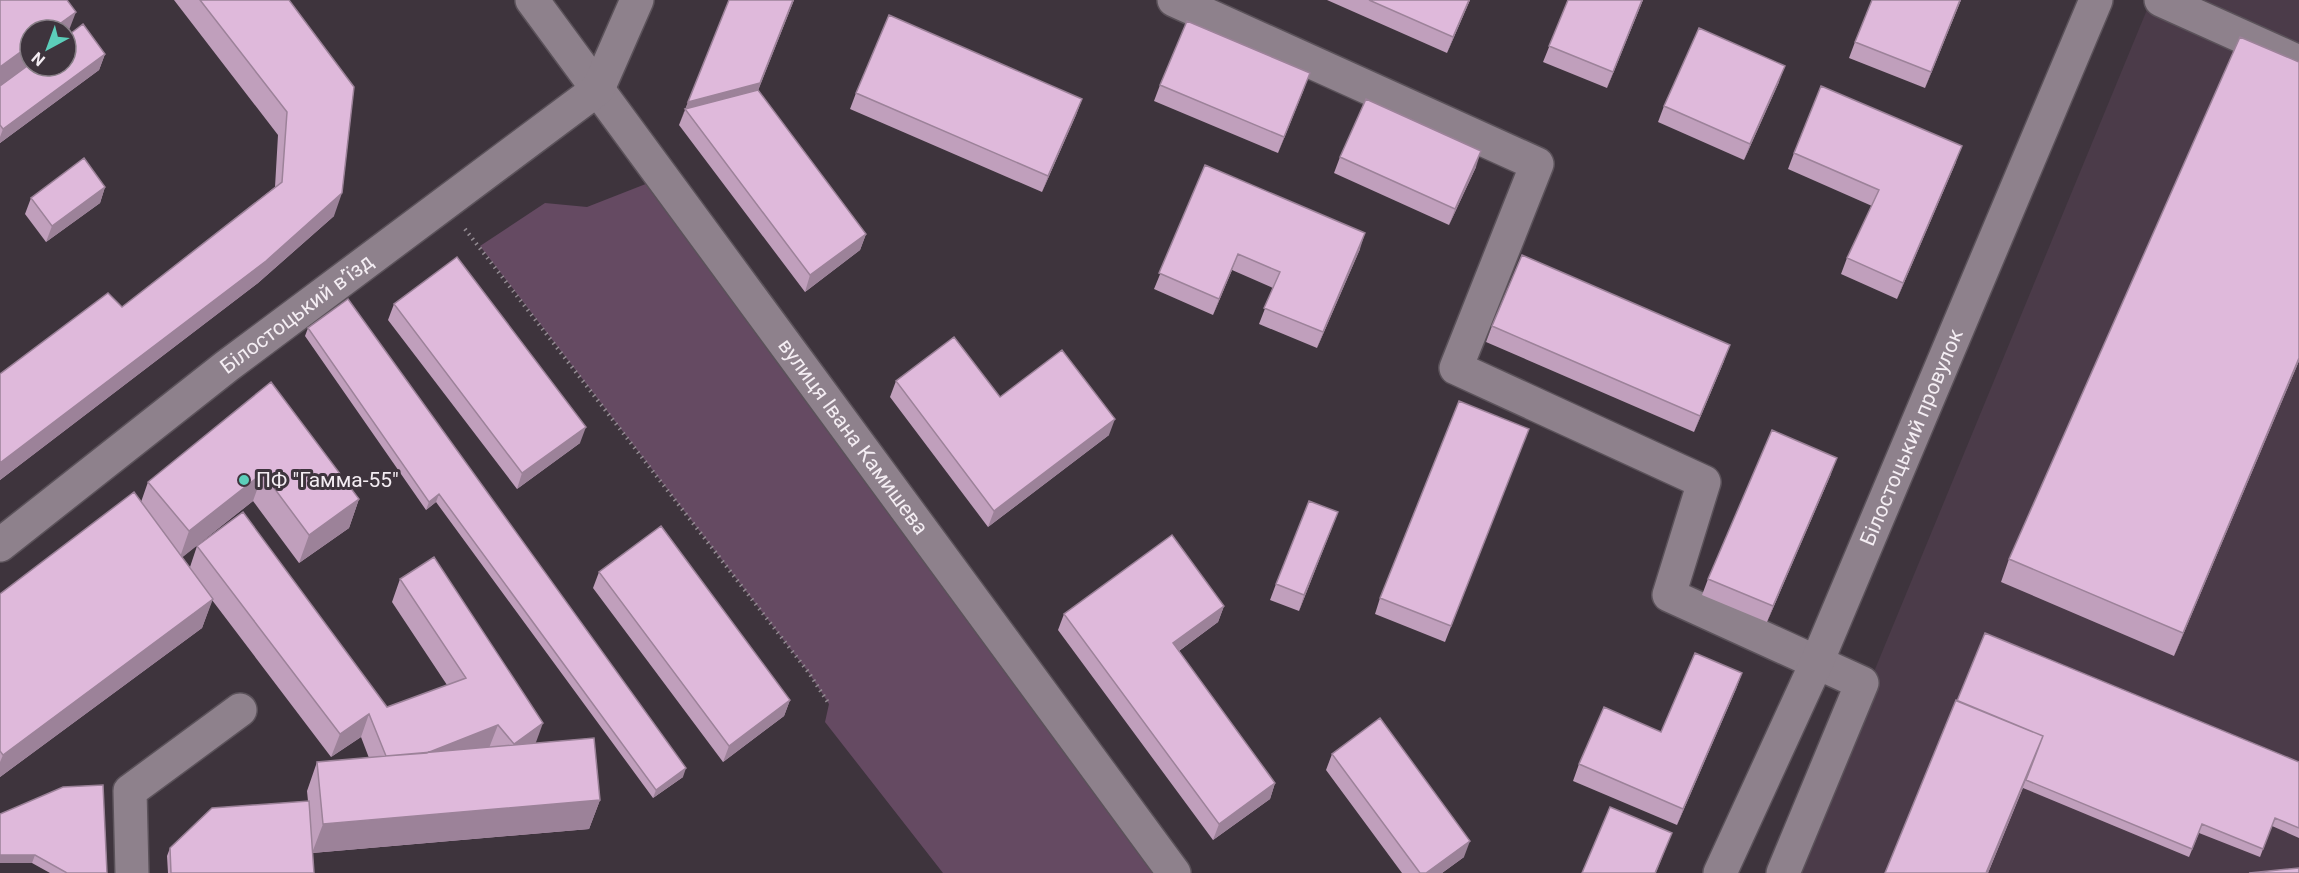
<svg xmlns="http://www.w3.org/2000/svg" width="2299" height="873" viewBox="0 0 2299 873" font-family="Roboto,sans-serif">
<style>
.built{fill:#4b3b49}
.green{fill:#654a62}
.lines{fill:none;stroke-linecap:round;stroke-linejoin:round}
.minor-casing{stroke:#5b525a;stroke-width:36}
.path{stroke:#948c93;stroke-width:4;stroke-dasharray:1.5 4.5;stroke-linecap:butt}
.minor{stroke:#8e818c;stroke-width:33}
.wall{fill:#c09fbc}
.shaded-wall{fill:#9c8299}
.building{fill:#dfb9db;stroke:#9c8299;stroke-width:1.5}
.poi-dot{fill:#5cceba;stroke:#3e343d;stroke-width:2}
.labels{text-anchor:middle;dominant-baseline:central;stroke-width:6;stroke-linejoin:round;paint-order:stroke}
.street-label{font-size:21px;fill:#f4edf3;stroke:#3e343d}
.poi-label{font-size:21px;fill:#f4edf3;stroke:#3e343d;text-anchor:start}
</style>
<rect width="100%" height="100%" fill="#3e343d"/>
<path class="built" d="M2151 0H2299V873H1791Z"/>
<path class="green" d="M661 178 1174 873H943L825 722 829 704 809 673 480 246 545 203 587 207Z"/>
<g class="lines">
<defs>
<g id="minor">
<path id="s1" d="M532 0 1174 873"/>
<path d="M1174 0 1537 164 1456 368 1704 482 1669 595 1862 683 1783 873"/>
<path d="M2161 0 2299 62"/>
<path id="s2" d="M0 545 227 366 598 89 637 0"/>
<path d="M132 873 130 791 240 710"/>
<path id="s3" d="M1720 873 1816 664 2096 0"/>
</g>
</defs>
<use href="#minor" class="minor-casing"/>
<path class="path" d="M465 229 809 673 829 704"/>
<use href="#minor" class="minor"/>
</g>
<path class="wall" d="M0 0 66 37 105 54 99 70 0 143Z
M174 0H289L334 216 258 283 0 480V374L122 307 275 187 278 135Z
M729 0H794L758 90 866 234 860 250 805 292 679 125Z
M1327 0H1470L1447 53Z
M1568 0H1643L1607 88 1543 62Z
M1961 0 1925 88 1849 58 1855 42Z
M2299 62V361L2174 656 2001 582 2009 559Z
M1779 82 1744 160 1658 122 1664 106Z
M1160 85 1304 89 1278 153 1154 101Z
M856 93 1082 99 1076 115 1042 192 850 109Z
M1794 153 1956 162 1897 299 1841 274 1847 258 1872 206 1788 169Z
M1340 157 1476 167 1449 225 1334 173Z
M1205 165 1360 249 1317 348 1259 324 1273 288 1232 270 1213 315 1154 289Z
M105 187 100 203 46 242 25 214 31 198Z
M394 304 580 443 517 489 388 320Z
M1492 326 1724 361 1694 432 1486 342Z
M308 328 683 777 653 798 436 502 426 510 305 336Z
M896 381 1000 397 1109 435 988 527 890 397Z
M271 382 359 499 349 528 299 563 253 501 182 557 190 567 197 546 387 707 447 685 392 602 400 579 535 744 600 800 589 829 312 853 314 873H168L167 856 170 848 308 801 307 791 317 762 369 758 361 737 331 757 212 600 202 628 0 777V594L141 502 148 482Z
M1529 429 1445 642 1375 614 1380 598Z
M1831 474 1767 622 1702 595 1708 579Z
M1338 512 1299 611 1270 600 1276 584Z
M599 572 790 700 784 716 723 762 593 588Z
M1224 606 1218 622 1179 651 1275 783 1270 799 1213 840 1058 630 1064 614Z
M1742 673 1736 689 1677 825 1573 781 1579 764 1661 732Z
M1956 700 2299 762V838L2272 826 2260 857 2199 833 2189 857 2023 788 1988 873H1885Z
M1332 754 1464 857 1442 873H1402L1326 770Z
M0 814 107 873H50L32 863Z"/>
<path class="shaded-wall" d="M793 0H794L752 106 685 109 679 125 688 102Z
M1469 0H1470L1447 53 1453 37Z
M1642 0H1643L1607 88 1613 72Z
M1960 0H1961L1925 88 1931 72Z
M76 12 66 38V30H51Z
M30 45V66L0 88V67Z
M105 54 99 70 0 143V137L3 129Z
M1785 66 1779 82 1744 160 1750 144Z
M1310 73 1304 89 1278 153 1284 137Z
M1082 99 1076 115 1042 192 1048 176Z
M1962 146 1956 162 1897 299 1903 283Z
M1481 151 1476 167 1449 225 1455 209Z
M105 187 100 203 46 242 52 226Z
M342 193 334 216 258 283 0 480V463Z
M1365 233 1360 249 1317 348 1323 332Z
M866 234 860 250 805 292 810 275Z
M1238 254 1232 270 1213 315 1219 299Z
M1730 345 1724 361 1694 432 1700 416Z
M2299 358V361L2174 656 2183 633Z
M1115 419 1109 435 988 527 994 511Z
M586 427 580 443 517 489 522 473Z
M1837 458 1831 474 1767 622 1773 606Z
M263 473 253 501 179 560 189 531Z
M439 494 436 502 426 510 429 502Z
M359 499 349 528 299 563 309 535Z
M1338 512 1332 528 1299 611 1304 595Z
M213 599 202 628 0 777V762L3 755Z
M1224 606 1218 622 1168 659 1173 643Z
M1742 673 1736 689 1677 825 1683 809Z
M790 700 784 716 723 762 729 746Z
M369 714 361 737 331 757 340 734Z
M543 723 535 745 506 767 514 744Z
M498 725 489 748 389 762Z
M2043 736 2032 765 1988 873H1986Z
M686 768 683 777 653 798 656 790Z
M1275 783 1270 799 1213 840 1219 824Z
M600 800 589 829 312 853 323 824Z
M1672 833 1656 873H1655Z
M1470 841 1464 857 1442 873H1426Z
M0 855H35L32 863H0Z"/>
<path class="building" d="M0 0H67L76 12 51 30H30V45L0 67Z
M200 0H289L354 87 342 193 266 261 0 463V374L108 293 122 307 282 182 287 112Z
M729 0H793L760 83 688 102Z
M1369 0H1469L1453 37Z
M1568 0H1642L1613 72 1549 46Z
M1872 0H1960L1931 72 1855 42Z
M889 15 1082 99 1048 176 856 93Z
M1187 21 1310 73 1284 137 1160 85Z
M83 24 105 54 3 129 0 125V86L30 64V66H66V37Z
M1699 28 1785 66 1750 144 1664 106Z
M2240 37 2299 62V358L2183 633 2009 559Z
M1821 86 1962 146 1903 283 1847 258 1879 190 1794 153Z
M758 90 866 234 810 275 685 109Z
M1366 99 1481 151 1455 209 1340 157Z
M84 158 105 187 52 226 31 198Z
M1205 165 1365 233 1323 332 1264 308 1280 272 1238 254 1219 299 1159 273Z
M1522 255 1730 345 1700 416 1492 326Z
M457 257 586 427 522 473 394 304Z
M348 299 686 768 656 790 439 494 429 502 308 328Z
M954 337 1000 397 1062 350 1115 419 994 511 896 381Z
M271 382 359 499 309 535 263 473 189 531 148 482Z
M1459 401 1529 429 1451 626 1380 598Z
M1772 430 1837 458 1773 606 1708 579Z
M134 492 213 599 3 755 0 751V594Z
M1309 501 1338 512 1304 595 1276 584Z
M243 512 387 707 466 678 400 579 434 557 543 723 514 744 498 725 427 753 386 756 369 714 340 734 197 546Z
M661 526 790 700 729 746 599 572Z
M1172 535 1224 606 1173 643 1275 783 1219 824 1064 614Z
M1985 633 2299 762V828L2275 818 2263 849 2202 824 2192 849 2026 780 2043 736 1957 701Z
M1695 653 1742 673 1683 809 1579 764 1604 707 1661 732Z
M1956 700 2043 736 1986 873H1885Z
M1380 718 1470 841 1426 873H1420L1332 754Z
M594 738 600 800 323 824 317 762Z
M103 785 107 873H67L35 855H0V814L63 787Z
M309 801 314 873H171L170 848 212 808Z
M1610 807 1672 833 1655 873H1582Z
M2299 868V873H2249Z"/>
<circle class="poi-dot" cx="244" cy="480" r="6"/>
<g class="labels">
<g class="street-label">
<text stroke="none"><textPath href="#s2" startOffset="376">Білостоцький в’їзд</textPath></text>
<text stroke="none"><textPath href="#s1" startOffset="542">вулиця Івана Камишева</textPath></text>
<text stroke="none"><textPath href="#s3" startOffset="476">Білостоцький провулок</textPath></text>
</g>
<g class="poi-label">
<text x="256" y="480">ПФ "Гамма-55"</text>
</g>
</g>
<g transform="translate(48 48) rotate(221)"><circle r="28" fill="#3e343d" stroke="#877e86" stroke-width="1.5"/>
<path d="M0-4.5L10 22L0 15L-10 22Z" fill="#5cceba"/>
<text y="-9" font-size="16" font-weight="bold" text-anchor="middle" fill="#f4edf3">N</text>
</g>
</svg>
